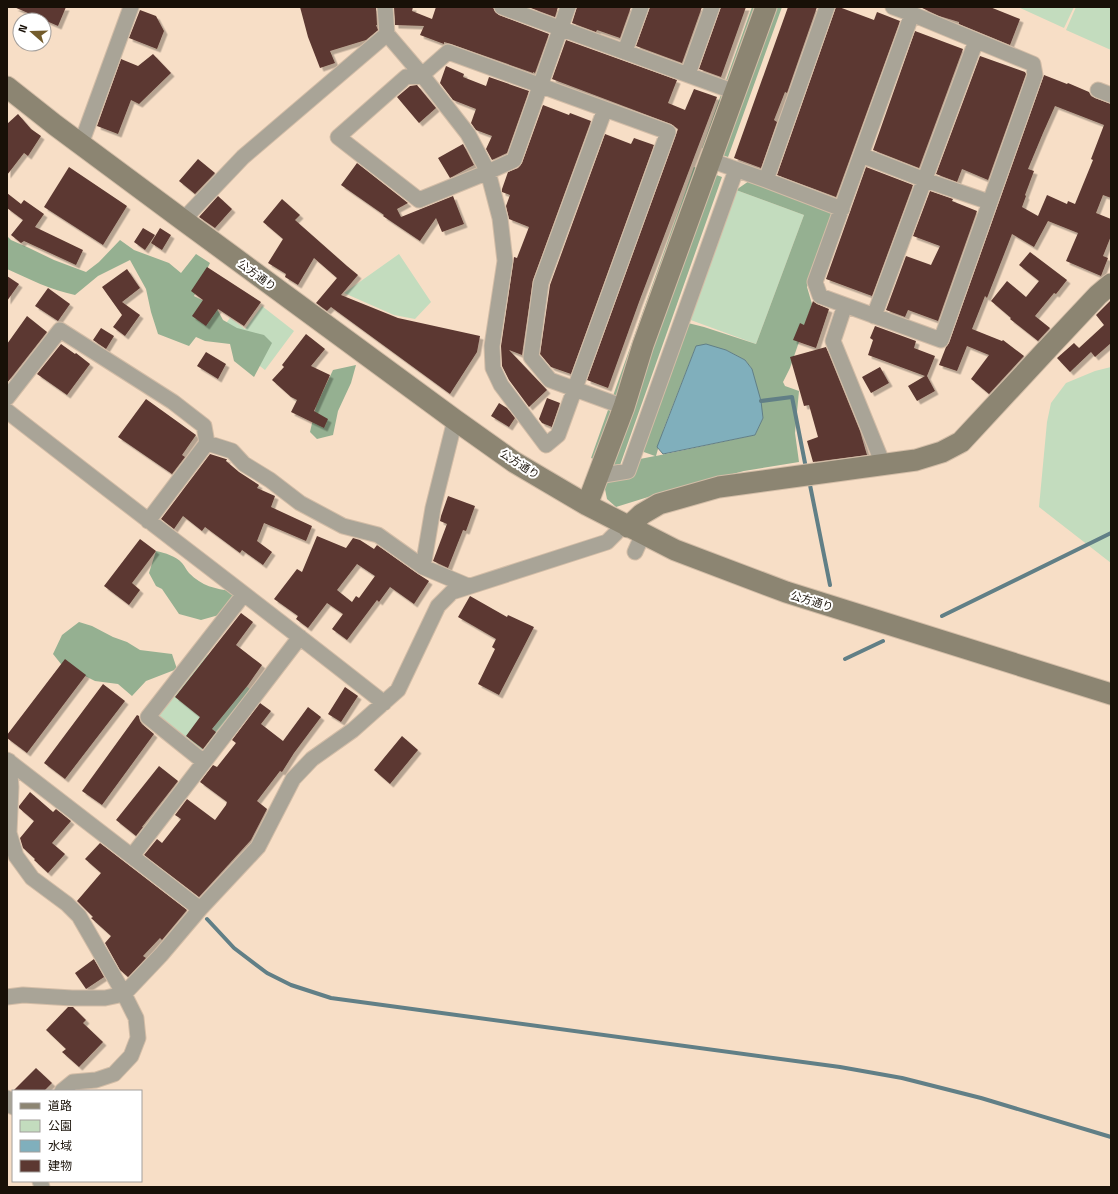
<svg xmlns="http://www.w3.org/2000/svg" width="1118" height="1194" viewBox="0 0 1118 1194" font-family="'Titillium Web','Noto Sans JP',sans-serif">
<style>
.green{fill:#c3dcbe}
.forest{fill:#95b091;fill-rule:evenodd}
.water{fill:#80afbc;stroke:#617f86}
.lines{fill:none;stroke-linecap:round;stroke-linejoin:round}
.stream{stroke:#617f86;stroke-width:4}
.building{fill:#5c3831;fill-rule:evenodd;filter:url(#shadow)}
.street-casing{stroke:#d3bda7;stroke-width:17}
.secondary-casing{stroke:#d3bda7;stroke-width:23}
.street{stroke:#a9a497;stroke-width:15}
.secondary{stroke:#8c8572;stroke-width:21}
.labels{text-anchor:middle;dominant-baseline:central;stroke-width:4;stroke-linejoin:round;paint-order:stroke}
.street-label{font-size:11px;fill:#181007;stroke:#fff}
</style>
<defs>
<filter id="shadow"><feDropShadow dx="3.5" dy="3.5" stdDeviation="0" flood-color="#0004"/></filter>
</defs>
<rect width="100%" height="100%" fill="#f7dec6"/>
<path class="green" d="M1018 7H1074L1064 28Z
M1076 7H1111V50L1066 30Z
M736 190 804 215 756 344 688 319Z
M399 254 431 302 415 319 394 315 344 293Z
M262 306 294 331 265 370 218 334 230 318 245 329Z
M1111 367V563L1039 507 1047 422 1051 403 1066 383 1095 371Z
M205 653 251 690 201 751 155 715Z"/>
<path class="forest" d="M752 7H782L728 157 702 148Z
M694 167 722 177 619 468 591 458Z
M749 181 835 212 807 287 812 304 790 368 783 382 785 386 799 391 795 433 799 462 744 471 661 493 616 507 607 499 604 484 640 459 655 456 641 451 688 323 704 327 756 344 804 215 736 190ZM696 346 726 350 745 360 752 369 763 418 755 435 656 456 664 428Z
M7 236 11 240 27 247 54 260 86 272 99 262 120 240 134 250 169 263 181 273 196 254 210 263 194 296 216 307 223 320 237 328 264 335 272 343 254 377 234 361 230 344 205 341 196 337 189 346 158 334 151 312 146 289 130 260 98 276 75 295C51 290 29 279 7 269Z
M356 365 351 383 338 411 333 435 317 439 310 432 316 406 333 370Z
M156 551C165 553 176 556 182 563 185 566 186 570 189 573 202 586 215 589 232 591L235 602 226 613 201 620 179 614 162 589 156 586 149 573Z
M79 622 92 626 113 637 127 642 140 650 172 654 177 669 146 681 132 696 118 684 95 681 61 664 53 654 62 635Z"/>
<path class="water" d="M706 344 726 350 745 360 752 369 761 401 763 418 755 435 663 454 657 447 696 346Z"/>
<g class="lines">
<path class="stream" d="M761 401 792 397 805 463
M810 485 830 585
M942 616 1111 533
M845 659 883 641
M207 919 234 948 267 973 291 985 331 998 840 1067 902 1078 981 1098 1111 1137"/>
</g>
<path class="building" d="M14 7H66L58 26Z
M300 7H376L377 25H376L378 30 366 40 330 51 335 63 320 68 308 37Z
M394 7H413L412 11 432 19 436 7H493L495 12 499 15 549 34 535 73 533 72V73L451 44 444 42V44L420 35 424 26 395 25Z
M528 7H558L555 17Z
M577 7H631L620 38 597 30 596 32 572 23Z
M650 7H702L682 63 636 46Z
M721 7H746L721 77 699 69Z
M788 7H817L787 93 785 92 774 120 777 122 761 168 734 158Z
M836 7H839L874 20 877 12 900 21 836 197 777 175Z
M920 7H990L1020 19 1010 45 959 24V22L939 16Z
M140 10 156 16 164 31 157 49 129 38Z
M915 31 963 49 919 168 873 150Z
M566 40 677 80 668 103 685 110 694 89 717 97 639 302 608 388 587 380 678 129 671 124 552 79Z
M153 54 171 73 139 104 131 100 118 134 97 126 121 59 138 66Z
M980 56 1025 72 1026 74 988 180 962 169 957 182 936 174Z
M446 66 464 74 463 77 486 86 489 77 529 91 507 153 492 160 486 149 492 136 476 130 471 123 476 109 453 100 440 83Z
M1044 75 1067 84 1068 83 1089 92 1091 96 1095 98 1111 104V198L1103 195 1096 213 1111 219V236L1103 256 1108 258 1101 276 1066 261 1078 233 1048 221 1034 247 1012 234 987 298 985 296 972 329 1002 341 1003 340 1024 356 989 394 971 379 989 355 967 346 957 371 939 365 946 347 949 343ZM1055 106 1104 125 1091 159 1093 160 1075 204 1068 201 1067 204 1047 195 1038 216 1022 207 1026 196 1025 195 1034 171 1028 169 1043 133Z
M417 85 436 108 419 123 397 97 410 86Z
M543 105 569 115 570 113 591 121 533 280 522 355 509 350 547 390 529 407 509 380 502 366 501 346 514 257 517 258 529 227 509 219 506 206 510 195 502 192V189L508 172 518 168 522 163Z
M18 114 31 129 41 136 28 156 24 153 7 175V124Z
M605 134 631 144 634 138 654 145 571 374 551 367 540 354 550 285Z
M463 144 474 165 450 178 438 158Z
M198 159 215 173 195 194 179 181Z
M357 163 408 203 397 209 401 217 453 196 464 224 442 232 436 218 420 241 383 216 384 215 341 185Z
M69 167 127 206 103 245 44 207Z
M866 167 913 185 872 296 826 279Z
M930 191 953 199 952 201 977 211 938 321 908 310 905 317 886 310 906 256 931 265 940 246 913 236Z
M7 193 21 204 24 200 44 214 35 227 83 250 76 265 24 241 21 243 11 235 23 220 7 208Z
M218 196 232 209 215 228 199 217Z
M282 199 300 215 295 220 347 266 358 275 341 295 398 318 480 336 477 352 450 394 331 307 327 311 316 303 337 278 314 258 298 285 285 277 286 274 268 263 283 239 263 222Z
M143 228 155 235 145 250 134 242Z
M160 228 171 235 162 250 151 243Z
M1030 252 1067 280 1056 294 1054 293 1035 316 1050 328 1038 341 1010 319 1011 318 991 301 1007 281 1026 297 1039 281 1019 265Z
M207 267 261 302 244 326 218 309 206 326 192 316 203 300 191 291Z
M127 269 140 288 122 302 140 315 125 336 113 327 122 315 102 287Z
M7 276 19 284 7 301Z
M48 288 70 304 58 321 35 306Z
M1111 300V343L1095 357 1091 352 1070 372 1057 358 1074 343 1079 348 1104 325 1096 315Z
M813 301 817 304 829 309 816 348 793 340 800 323 804 325Z
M27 316 47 332 7 383V344Z
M875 326 916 341 914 348 935 356 927 376 935 391 917 401 908 386 925 376 868 355 873 340 870 338Z
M101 328 114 336 106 349 93 340Z
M306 334 325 349 311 366 330 375 314 411 328 419 324 428 291 412 297 400 291 397 272 380 284 367 282 365Z
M61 344 75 354 76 353 90 364 67 395 37 374Z
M826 347 860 431 867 455 813 462 807 441 818 437 809 405 804 406 790 357Z
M206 352 226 364 218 379 197 366Z
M880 367 889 383 871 393 862 377Z
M547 398 560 403 552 427 542 423 539 419Z
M146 399 196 435 182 455 185 457 172 474 118 437Z
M499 403 507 408 515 418 509 427 491 416Z
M210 454 226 459H227L226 461 239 472 259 485 257 488 275 496 271 507 312 526 306 541 264 523 257 541 272 552 263 565 242 550 240 553 205 527 202 531 183 516 174 529 161 519Z
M448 496 475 506 466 531 463 530 448 568 433 561 447 524 440 521 441 516Z
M317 536 346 548 353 538 360 540 374 549 377 545 418 574 429 581 414 604 390 587 379 602 377 600 347 640 332 629 343 614 327 603 308 628 296 619 298 616 274 599 297 569 302 572ZM357 564 375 576 359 598 356 596 352 602 337 590Z
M140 539 156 551 132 583 140 590 129 605 104 586Z
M470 596 507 617 508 615 534 627 499 695 478 684 495 649 492 647 496 639 458 617Z
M241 613 253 622 236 645 262 665 248 685 212 729 216 732 203 749 186 736 200 717 175 697Z
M65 659 86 675 27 753 7 738V735Z
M103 684 125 701 65 779 44 763Z
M345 687 358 696 341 722 328 714Z
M260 703 271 711 261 724 283 741 308 707 321 717 294 753 282 772 280 771 257 801 267 809 251 840 199 897 144 855 157 839 162 843 181 819 175 815 187 799 215 820 226 805 227 802 200 782 213 765 217 767 236 743 232 740Z
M137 715 139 716 140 721 142 724 154 734 102 805 82 791Z
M402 736 418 750 390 784 374 770Z
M159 766 178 781 142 827H143L136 836 116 820Z
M30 792 53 812 56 809 71 821 52 843 65 854 48 873 34 860 35 859 23 848 20 838 34 821 19 808V806Z
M100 843 187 910 162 940 160 938 143 956 146 958 128 977 120 970 105 943 111 936 91 918 93 917 77 901 101 873 85 859Z
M94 959 104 977 86 989 75 973Z
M68 1007H73L86 1020 83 1023 103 1042 79 1067 62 1052 66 1049 46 1030Z
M36 1068 52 1083 44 1091H13Z"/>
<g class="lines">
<defs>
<path id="street" d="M385 7 387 34 422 75 468 134 488 172 500 218 505 261 492 346 493 368 501 385 546 445 558 435 668 132C595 105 521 79 448 52L422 75 406 77 338 137 419 200 488 172 514 160 568 7
M502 7 735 92
M893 7 912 14 1033 64 1035 75 941 340 820 296 815 282 912 14
M625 51 641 7
M688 74 712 7
M1098 90 1111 95
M605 109 541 283 531 357 550 380 624 407
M81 144 131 7
M861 155 925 180 989 202
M710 160 766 180 842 209
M766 180 827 7
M183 220 243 157 387 34
M845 305 833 341 883 464
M874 316 976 41
M7 398 60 330 173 402 204 426 207 443
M7 411C132 509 259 604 384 703
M455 420 433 508 423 567 468 586
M598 476 628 471 736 170
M148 521 207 443 232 451 244 464 270 480 300 503 343 526 378 535 423 567
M635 552 643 534
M7 760 200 909
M9 761 11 787 9 833 16 856 32 878 67 904 79 916 124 994 136 1018 138 1038 131 1056 114 1074 96 1080 73 1082 62 1091
M204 762 148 717 244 594
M132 856 300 637
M7 997 23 995 72 998H105L124 994 161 955 200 909 258 847 293 779 312 759 353 730 398 690 438 606 452 592 607 542 616 533 621 523
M7 1098 13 1107
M40 1181 42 1187"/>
<path id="secondary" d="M7 87 55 125 183 220 455 420 514 462 587 505 675 550 786 592 1111 694
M587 505 624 407 643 345 766 7
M628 527 642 514 659 504 719 487 916 460 942 452 961 442 1052 344 1098 295 1111 284"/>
</defs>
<use href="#street" class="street-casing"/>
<use href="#secondary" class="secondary-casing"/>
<use href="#street" class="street"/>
<use href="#secondary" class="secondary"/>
</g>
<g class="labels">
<g class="street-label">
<text transform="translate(257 275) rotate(36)">公方通り</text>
<text transform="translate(520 464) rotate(33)">公方通り</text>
<text transform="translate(812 601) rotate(17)">公方通り</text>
</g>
</g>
<rect width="1118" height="1194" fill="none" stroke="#181007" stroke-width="16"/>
<rect x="12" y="1090" width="130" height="92" fill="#ffffff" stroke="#a39f9c"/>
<rect x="20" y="1103" width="20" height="6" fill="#8c8572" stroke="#a39f9c"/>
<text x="48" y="1110" font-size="12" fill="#181007">道路</text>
<rect x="20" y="1120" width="20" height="12" fill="#c3dcbe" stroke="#a39f9c"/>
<text x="48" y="1130" font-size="12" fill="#181007">公園</text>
<rect x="20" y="1140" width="20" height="12" fill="#80afbc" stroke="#a39f9c"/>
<text x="48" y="1150" font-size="12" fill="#181007">水域</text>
<rect x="20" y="1160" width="20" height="12" fill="#5c3831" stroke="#a39f9c"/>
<text x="48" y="1170" font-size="12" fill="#181007">建物</text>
<g transform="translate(32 32) rotate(290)"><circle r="19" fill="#ffffff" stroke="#a39f9c"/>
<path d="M0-3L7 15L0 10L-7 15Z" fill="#735c2c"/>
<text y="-6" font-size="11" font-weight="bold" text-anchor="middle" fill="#181007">N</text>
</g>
</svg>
